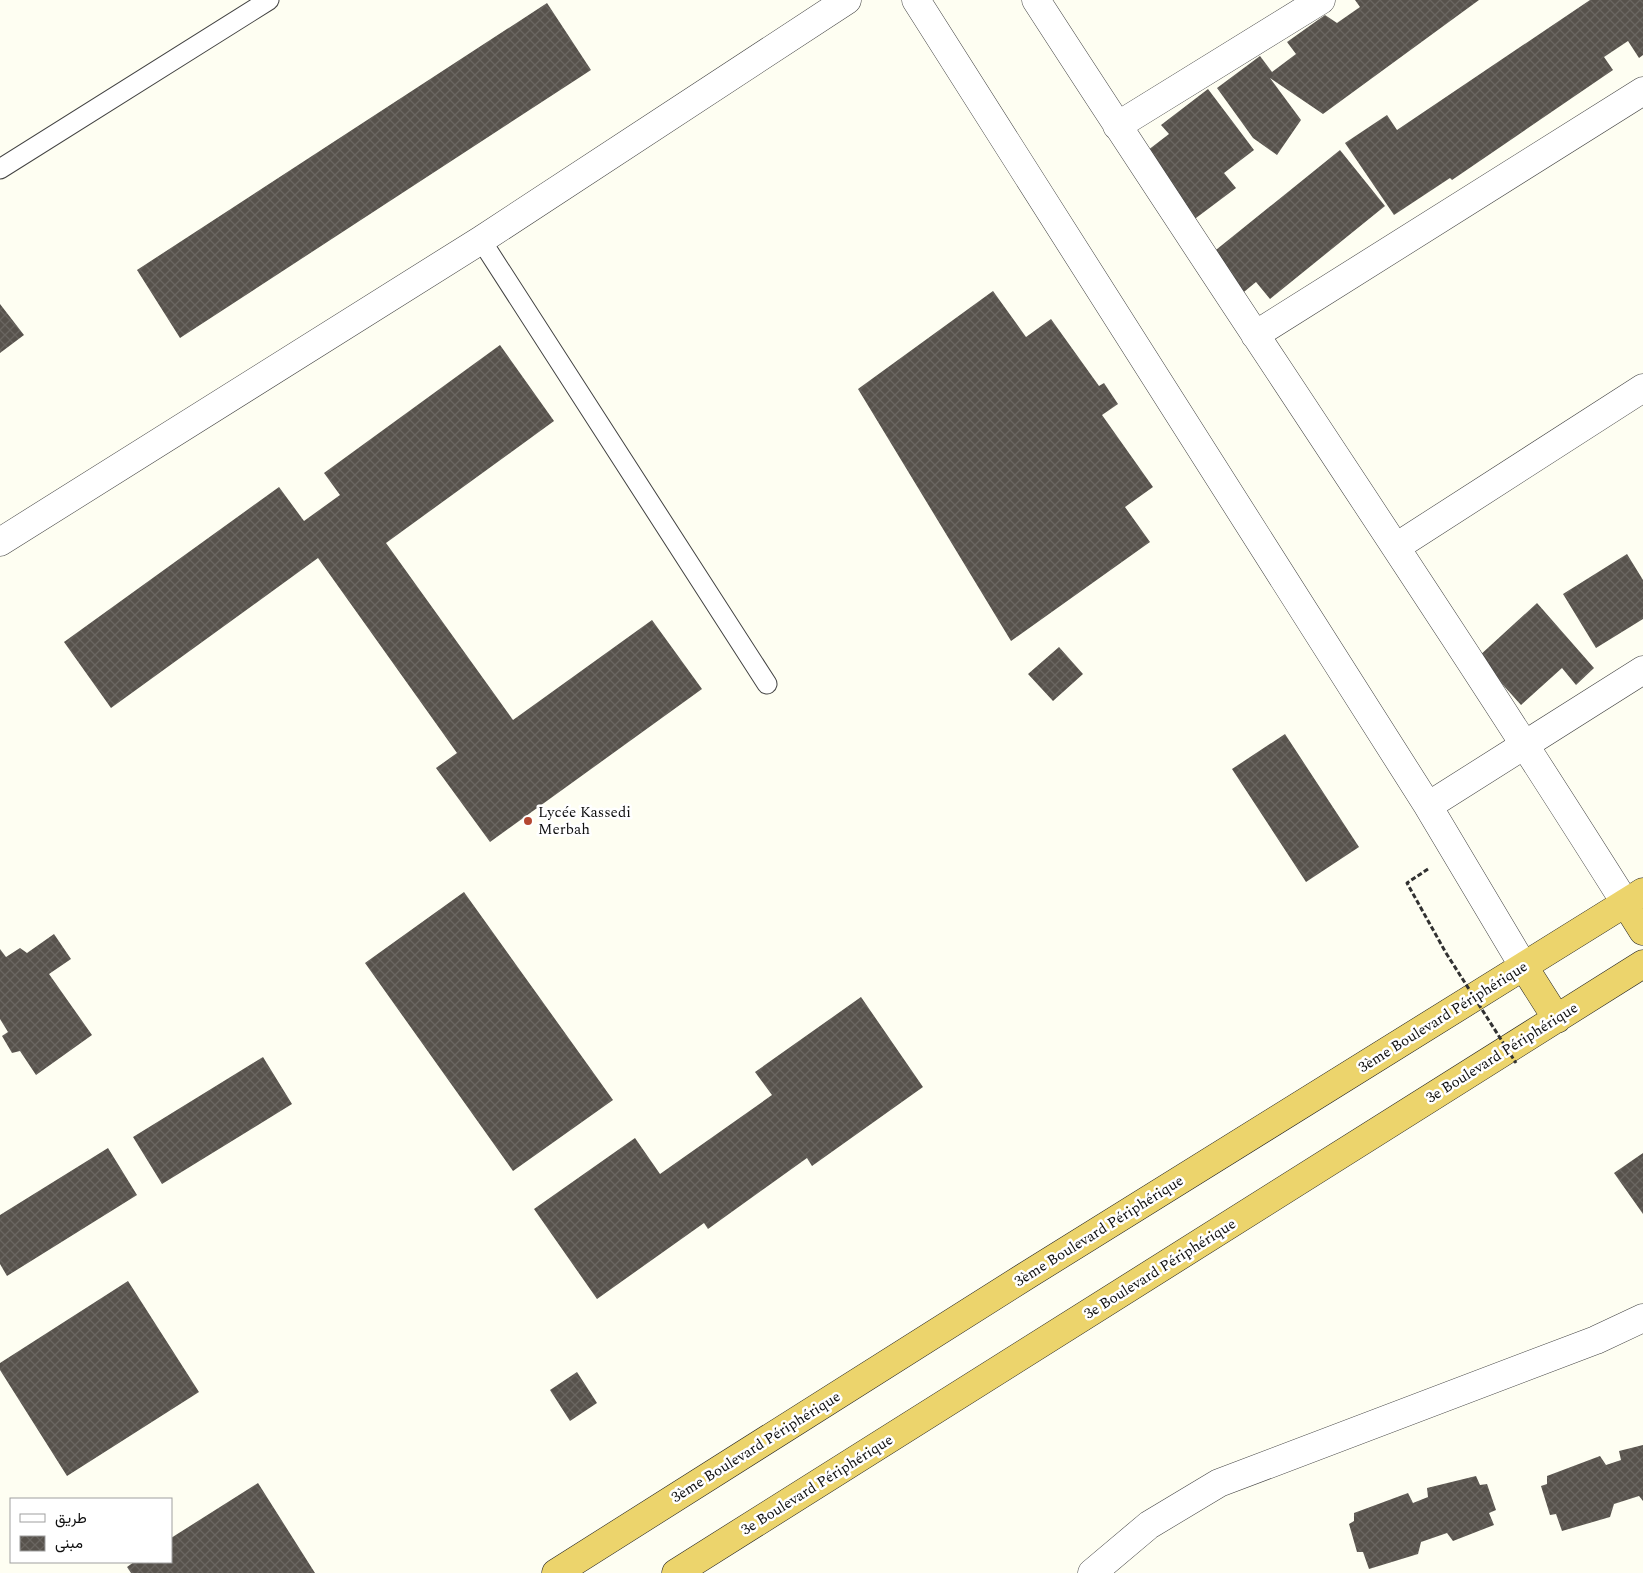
<svg xmlns="http://www.w3.org/2000/svg" width="1643" height="1573" viewBox="0 0 1643 1573" font-family="Spectral,Vazirmatn,serif">
<style>
.building{fill:url(#building-cross-hatch)}
.lines{fill:none;stroke-linecap:round;stroke-linejoin:round}
.service-casing{stroke:#424242;stroke-width:21}
.minor-casing{stroke:#424242;stroke-width:29}
.tertiary-casing{stroke:#424242;stroke-width:29}
.trunk-casing{stroke:#202020;stroke-width:29}
.path{stroke:#313131;stroke-width:3;stroke-dasharray:5 2.5;stroke-linecap:butt}
.service{stroke:#fff;stroke-width:19}
.minor{stroke:#fff;stroke-width:28}
.tertiary{stroke:#fff;stroke-width:28}
.trunk{stroke:#ecd46c;stroke-width:28}
.path-bridge{stroke:#313131;stroke-width:3;stroke-dasharray:5 2.5;stroke-linecap:butt}
.poi-dot{fill:#b44731;stroke:#fff;stroke-width:2}
.labels{text-anchor:middle;dominant-baseline:central;stroke-width:5;stroke-linejoin:round;paint-order:stroke}
.poi-label{font-size:15px;fill:#0f0f0f;stroke:#fff;text-anchor:start}
.street-label{font-size:15px;fill:#0f0f0f;stroke:#fff}
</style>
<defs>
<pattern id="building-cross-hatch" width="8" height="8" patternUnits="userSpaceOnUse" patternTransform="scale(1.25)"><rect width="8" height="8" fill="#57524c"/><path d="M0 0l8 8M0 8l8-8" fill="none" stroke="#6a6661"/></pattern>
</defs>
<rect width="100%" height="100%" fill="#fefef2"/>
<path class="building" d="M1355 0H1479L1323 114 1270 78 1301 120 1277 155 1253 138 1217 88 1260 56 1272 72 1296 54 1287 42 1325 15 1337 23 1360 7Z
M1590 0H1643V55L1639 58 1628 41 1604 57 1613 70 1452 180 1450 178 1394 215 1345 143 1387 115 1397 130Z
M547 3 591 70 180 338 137 270Z
M1208 89 1254 150 1224 173 1236 188 1180 230 1139 157 1169 134 1161 125Z
M1340 150 1385 206 1270 299 1256 282 1233 301 1201 262Z
M993 291 1026 337 1051 319 1099 386 1104 383 1118 404 1102 415 1153 487 1125 507 1150 542 1011 641 858 389Z
M0 304 24 335 0 353Z
M500 345 554 421 386 543 513 720 652 620 702 689 490 842 436 768 457 753 318 558 111 708 64 642 279 487 304 521 340 495 324 473Z
M1627 554 1643 580V619L1596 648 1563 594Z
M1537 603 1594 668 1576 685 1562 668 1521 705 1478 657Z
M1059 647 1083 674 1053 701 1028 674Z
M1285 734 1359 847 1306 882 1232 769Z
M464 892 613 1100 513 1171 365 963Z
M54 934 71 959 49 974 92 1035 36 1075 20 1051 12 1053 2 1036 8 1032 0 1019V949L6 957 20 948 27 953Z
M861 997 923 1087 812 1166 807 1158 708 1229 704 1223 597 1299 534 1209 635 1138 660 1174 772 1095 755 1072Z
M263 1057 292 1104 162 1184 133 1137Z
M108 1148 137 1195 7 1276 0 1264V1215Z
M1643 1153V1214L1614 1173Z
M128 1281 199 1392 67 1476 0 1370V1363Z
M577 1372 597 1403 570 1421 550 1390Z
M1643 1445V1501L1639 1496 1614 1504 1610 1517 1562 1531 1556 1514 1550 1515 1541 1486 1547 1484V1476L1600 1456 1606 1465 1621 1460 1619 1451Z
M1476 1476 1480 1485 1487 1484 1496 1510 1489 1513 1494 1525 1453 1541 1447 1533 1421 1542 1418 1554 1369 1569 1363 1552H1357L1349 1524 1354 1521V1513L1408 1493 1413 1503 1428 1497 1427 1488Z
M258 1483 315 1573H131L127 1567 134 1562H171V1538Z"/>
<g class="lines">
<defs>
<path id="service" d="M0 169 269 0
M481 240 767 684"/>
<path id="minor" d="M916 0 1428 806 1524 967
M1036 0C1231 302 1434 599 1626 904
M1117 126 1321 0
M1255 335 1643 91
M1396 547 1643 388
M1428 806 1643 670
M1092 1573 1149 1525 1219 1483 1596 1340 1643 1318"/>
<path id="tertiary" d="M0 542 481 240 847 0"/>
<path id="trunk" d="M1626 904 1643 931
M1524 967 1557 1019
M556 1573 1029 1274 1643 892
M676 1573 1643 964"/>
</defs>
<use href="#service" class="service-casing"/>
<use href="#minor" class="minor-casing"/>
<use href="#tertiary" class="tertiary-casing"/>
<use href="#trunk" class="trunk-casing"/>
<path class="path" d="M1428 869 1407 883 1446 953"/>
<use href="#service" class="service"/>
<use href="#minor" class="minor"/>
<use href="#tertiary" class="tertiary"/>
<use href="#trunk" class="trunk"/>
<path class="path-bridge" d="M1446 953 1516 1063"/>
</g>
<circle class="poi-dot" cx="528" cy="821" r="5"/>
<g class="labels">
<g class="poi-label">
<text x="538" y="812">Lycée Kassedi<tspan x="538" dy="17">Merbah</tspan></text>
</g>
<g class="street-label">
<text transform="translate(1443 1017) rotate(-32)">3ème Boulevard Périphérique</text>
<text transform="translate(1502 1053) rotate(-32)">3e Boulevard Périphérique</text>
<text transform="translate(1099 1231) rotate(-32)">3ème Boulevard Périphérique</text>
<text transform="translate(1160 1269) rotate(-32)">3e Boulevard Périphérique</text>
<text transform="translate(756 1447) rotate(-32)">3ème Boulevard Périphérique</text>
<text transform="translate(817 1485) rotate(-32)">3e Boulevard Périphérique</text>
</g>
</g>
<rect x="10" y="1498" width="162" height="65" fill="#ffffff" stroke="#9f9f9f"/>
<rect x="20" y="1514" width="25" height="8" fill="#ffffff" stroke="#9f9f9f"/>
<text x="55" y="1523" font-size="15" fill="#0f0f0f">طريق</text>
<rect x="20" y="1536" width="25" height="15" fill="url(#building-cross-hatch)" stroke="#9f9f9f"/>
<text x="55" y="1548" font-size="15" fill="#0f0f0f">مبنى</text>
</svg>
